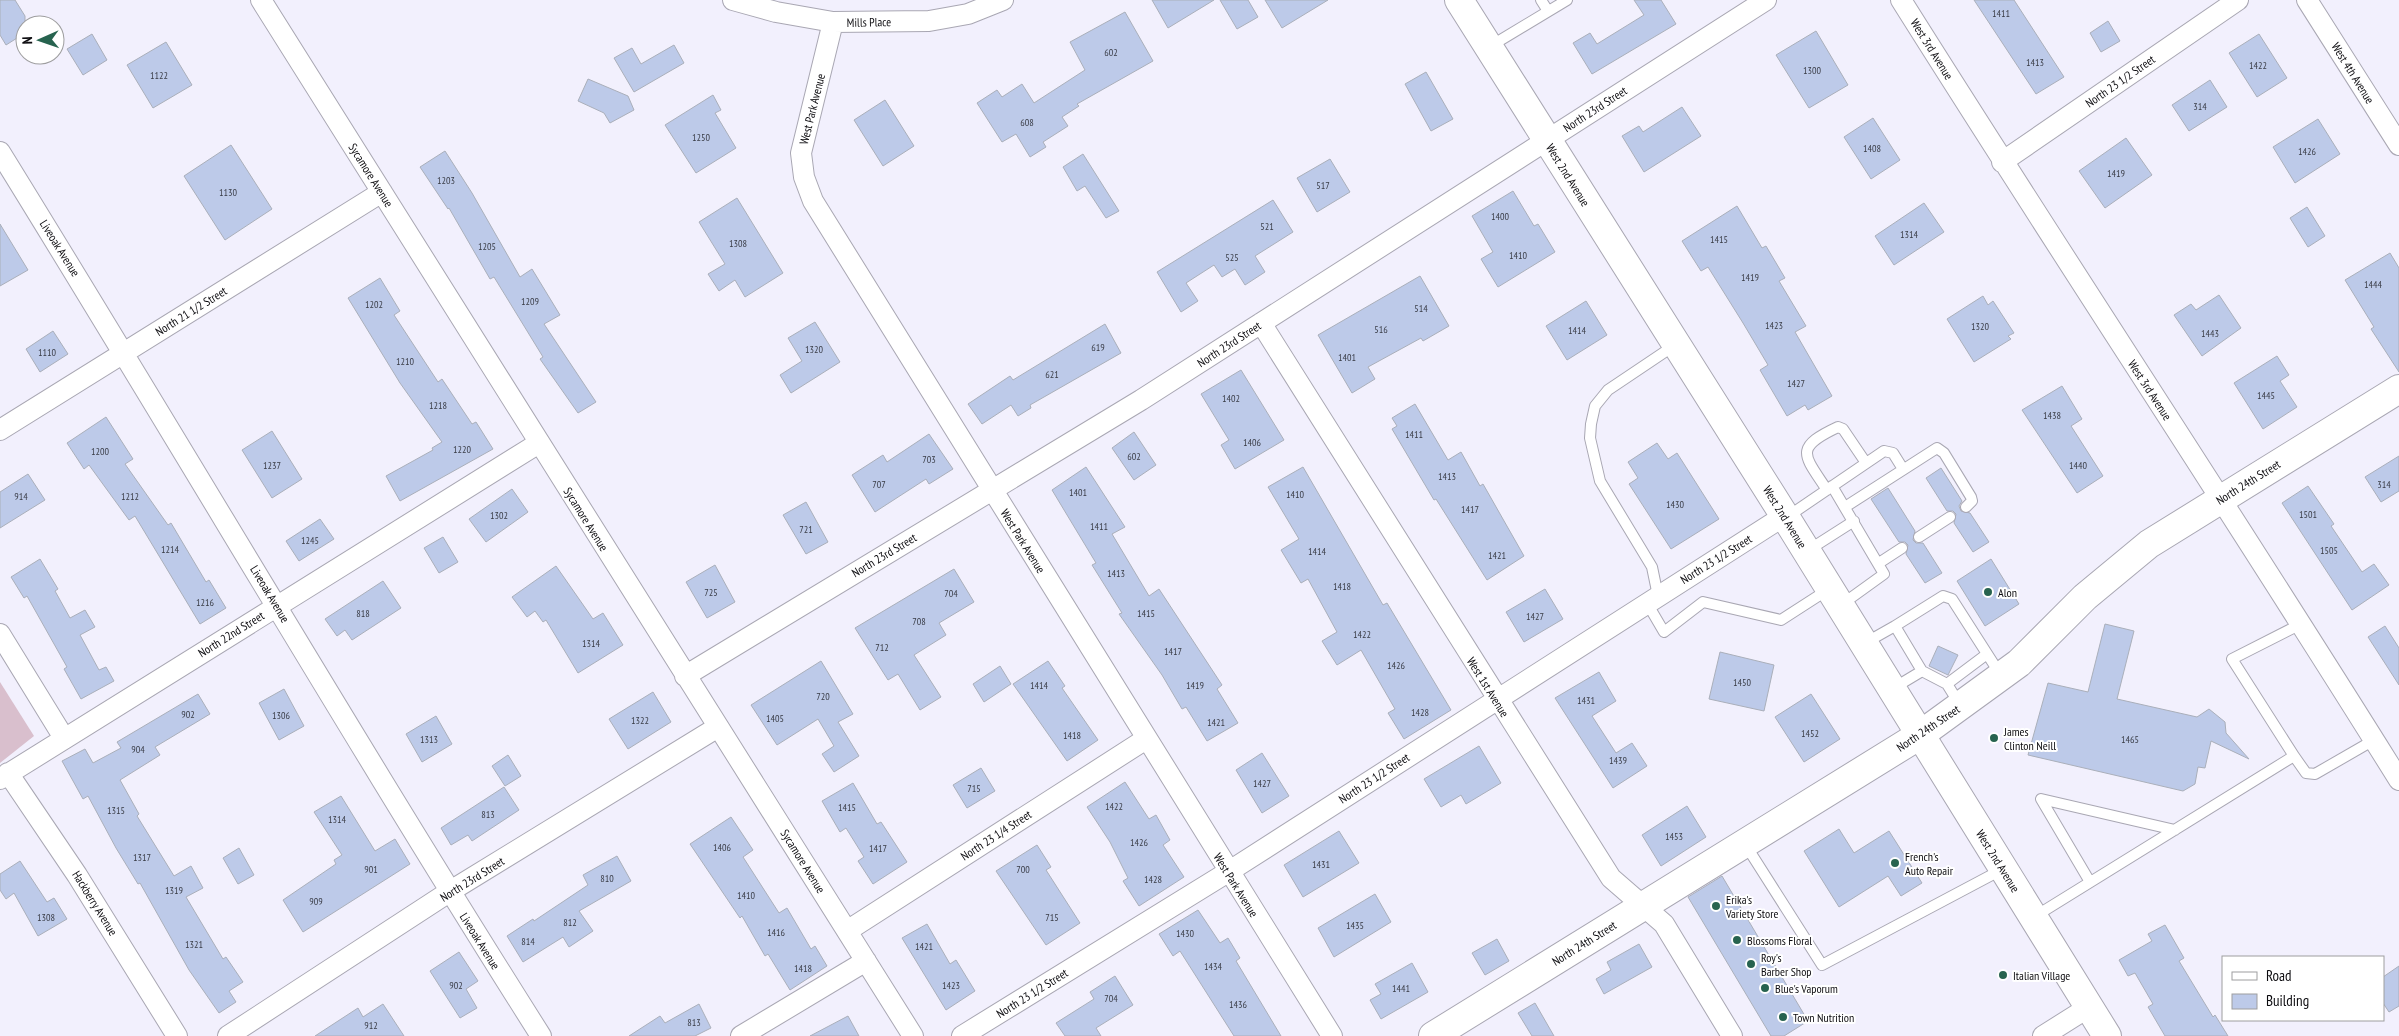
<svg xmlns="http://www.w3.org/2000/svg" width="2399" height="1036" viewBox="0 0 2399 1036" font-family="'PT Sans Narrow',sans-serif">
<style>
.green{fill:#d9bfcd}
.building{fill:#bdcae9;stroke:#aaafba}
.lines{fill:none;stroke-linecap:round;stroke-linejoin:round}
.lane-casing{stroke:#a9a7b3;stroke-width:12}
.street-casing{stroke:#a9a7b3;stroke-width:22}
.secondary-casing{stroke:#a9a7b3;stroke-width:30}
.primary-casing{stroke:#a9a7b3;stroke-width:30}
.lane{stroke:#fff;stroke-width:10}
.street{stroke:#fff;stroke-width:20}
.secondary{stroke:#fff;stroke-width:28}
.primary{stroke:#fff;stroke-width:28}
.poi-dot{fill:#27634f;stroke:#fff;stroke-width:2}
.labels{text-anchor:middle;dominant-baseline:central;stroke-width:4;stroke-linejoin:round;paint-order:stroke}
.number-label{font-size:10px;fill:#393c46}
.street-label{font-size:12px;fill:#0d0c10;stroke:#fff}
.poi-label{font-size:12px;fill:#0d0c10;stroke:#fff;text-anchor:start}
</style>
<rect width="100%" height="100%" fill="#f2f0fd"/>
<path class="green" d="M0 682 34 736 0 763Z"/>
<path class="building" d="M0 0H15L25 16V33L6 45 0 35Z
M1152 0H1214L1168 28Z
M1220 0H1248L1258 17 1237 29Z
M1265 0H1328L1282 28Z
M1634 0H1661L1676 24 1592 74 1573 43 1590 33 1597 44 1644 15Z
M1974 0H2014L2064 77 2036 94Z
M1125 12 1153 61 1077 104 1079 106 1062 117 1068 126 1043 142 1046 147 1030 157 1016 134 1002 142 977 103 997 90 1002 97 1022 84 1034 103 1085 70 1070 42Z
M2108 21 2120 41 2101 52 2090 33Z
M1816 31 1848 85 1809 108 1776 55Z
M92 34 107 60 83 75 67 49Z
M2259 34 2287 78 2257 97 2229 53Z
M166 42 192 85 153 108 127 65Z
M674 45 684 63 634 92 614 58 632 48 641 64Z
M1426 72 1453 119 1431 131 1405 84Z
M588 79 628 96 634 110 610 123 604 113 578 101Z
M2210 80 2227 107 2189 131 2172 105Z
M713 95 721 110 715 113 736 148 696 173 665 125Z
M885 100 914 146 883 166 854 120Z
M1682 107 1701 136 1644 172 1622 136 1639 126 1643 132Z
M1873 118 1900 160 1871 179 1844 137Z
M2318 119 2340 154 2295 183 2273 147Z
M2126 138 2152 175 2105 208 2079 171Z
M231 145 272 209 225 240 184 176Z
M445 151 472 193 520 277 532 269 560 315 544 324 596 402 578 413 540 359 543 357 494 277 490 279 449 208 448 209 420 167Z
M1083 154 1119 211 1106 218 1085 186 1077 191 1063 167Z
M1330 159 1350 192 1317 212 1297 178Z
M1513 191 1534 226 1538 224 1555 252 1498 287 1481 259 1493 252 1472 216Z
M737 198 783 273 745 297 735 280 719 291 708 274 725 264 699 222Z
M1273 200 1293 232 1255 256 1265 272 1245 285 1235 269 1222 277 1214 265 1186 283 1198 301 1181 312 1157 272Z
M1924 203 1944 232 1894 265 1875 236Z
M1737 206 1762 248 1766 246 1785 278 1779 281 1806 326 1795 332 1832 396 1808 410 1805 405 1787 416 1760 370 1768 365 1743 323 1708 267 1701 271 1682 241Z
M2307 207 2325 236 2308 247 2290 218Z
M0 224 28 270 0 286Z
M2390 253 2399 268V372L2371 329 2374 327 2345 280Z
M1420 276 1449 326 1423 341 1421 338 1368 367 1375 379 1352 393 1318 335Z
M380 278 400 311 394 315 438 382 442 379 472 424 476 422 493 449 400 501 386 476 433 450 432 448 442 442 400 383 348 298Z
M2219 295 2241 328 2202 356 2174 315 2191 304 2196 310Z
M1983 296 1988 305 1993 301 2014 333 2008 336 2011 339 1974 362 1947 319Z
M1586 301 1607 335 1567 360 1546 326Z
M815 322 840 362 791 393 780 375 802 361 788 338Z
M1105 324 1121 353 1030 405 1031 408 1018 416 1011 405 982 424 968 404 1010 376 1013 380Z
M53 331 68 354 40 372 26 349Z
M2277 356 2289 375 2280 381 2297 407 2263 429 2234 383Z
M1241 370 1284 440 1235 469 1221 445 1229 440 1201 394Z
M2062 386 2082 419 2071 426 2103 476 2077 493 2022 410Z
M1415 404 1448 460 1461 452 1480 486 1483 484 1524 556 1487 580 1436 499 1434 500 1392 429 1397 426 1392 418Z
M106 417 133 459 125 464 168 525 171 523 206 582 209 580 226 608 200 624 135 516 129 520 89 465 84 469 67 443Z
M272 431 302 479 272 498 242 450Z
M1134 432 1156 465 1134 480 1112 448Z
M929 434 953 469 929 484 926 479 875 512 852 475 883 455 887 462Z
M1657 443 1668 459 1677 453 1719 519 1671 549 1629 484 1638 478 1628 462Z
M2399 456V491L2381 502 2365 477Z
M1086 467 1125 527 1112 534 1149 596 1159 589 1222 685 1217 689 1238 723 1207 741 1186 707 1182 709 1162 675 1119 614 1122 613 1092 565 1096 563 1052 490Z
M1303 467 1383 605 1387 603 1451 710 1404 739 1388 713 1395 709 1361 650 1337 665 1322 641 1337 632 1308 579 1301 583 1281 550 1299 539 1268 487Z
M1941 468 1962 501 1959 506 1961 511 1970 513 1989 542 1973 552 1954 523 1956 514 1953 511H1947L1926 478Z
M28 474 45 500 0 528V492Z
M2308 486 2334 524 2331 526 2362 572 2374 564 2389 585 2352 610 2282 503Z
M1888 488 1915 531 1913 540 1916 543H1923L1942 573 1925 583 1906 554 1908 545 1905 542H1899L1871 499Z
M512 489 528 512 486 542 469 519Z
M806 502 828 542 806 554 783 515Z
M320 519 334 539 299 561 286 541Z
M443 537 458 562 439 573 424 548Z
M40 559 58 589 55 591 70 618 85 610 95 627 80 635 99 670 106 667 114 681 81 699 64 669 67 667 27 596 24 598 11 577Z
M1991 559 2019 604 1985 626 1957 581Z
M715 565 735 602 707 618 686 582Z
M556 566 593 619 603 613 623 645 578 673 546 620 543 622 535 611 527 617 512 597Z
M954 569 974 602 939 623 946 635 914 655 941 697 920 710 898 674 888 680 855 628Z
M383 581 401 608 352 640 345 630 337 636 325 619Z
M1545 589 1563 619 1524 642 1506 612Z
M2105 624 2134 631 2117 699 2197 717 2209 709 2225 722 2226 733 2249 759 2211 741 2205 768 2198 767 2195 784 2183 791 2028 755 2048 683 2088 692Z
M2385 626 2399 648V685L2368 637Z
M1938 646 1958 655 1948 675 1929 666Z
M1720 652 1774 665 1764 711 1709 699Z
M821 661 853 714 838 722 859 756 834 772 822 754 834 746 818 719 777 745 751 705Z
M1048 661 1065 686 1062 688 1098 740 1067 761 1013 684Z
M1000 666 1011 684 984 702 973 684Z
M1599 672 1616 701 1592 716 1616 753 1632 743 1647 766 1613 788 1555 698Z
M284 689 304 726 279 740 259 703Z
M653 692 671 722 628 749 609 719Z
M198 694 210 714 155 747 160 755 120 780 139 814 137 816 174 876 191 866 203 888 186 897 223 959 226 957 243 982 229 991 236 1002 219 1013 189 970 140 883 138 884 116 848 88 796 83 799 62 761 85 749 93 763 121 748 117 742Z
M1811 694 1840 739 1804 762 1775 717Z
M436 716 452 744 422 762 406 734Z
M1479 746 1501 783 1466 804 1461 795 1441 807 1424 779Z
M1262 753 1289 796 1262 813 1236 770Z
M508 755 521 776 505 786 492 766Z
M981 768 995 791 967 808 953 785Z
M1125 782 1149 819 1156 815 1170 840 1163 845 1184 877 1139 906 1123 881 1128 878 1110 842 1087 807Z
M853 783 877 824 881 822 907 862 873 884 858 861 864 857 846 828 840 832 822 801Z
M504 787 519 810 472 841 468 835 451 845 441 828Z
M341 796 375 851 395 839 410 864 303 932 283 900 336 864 334 860 342 855 314 812Z
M1687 806 1706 837 1661 866 1642 835Z
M731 817 753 850 743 857 779 913 787 908 811 949 815 946 827 966 790 990 768 954 765 956 742 916 740 918 690 844Z
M1839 829 1854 853 1889 831 1922 883 1901 896 1888 876 1839 907 1804 851Z
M1339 831 1359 863 1303 897 1284 865Z
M1037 845 1051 867 1046 870 1080 923 1046 945 996 871Z
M239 848 254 875 238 884 223 858Z
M617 856 631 881 579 911 593 931 569 947 563 937 523 962 507 936 533 919 534 921 588 885 583 875Z
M20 861 47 902 54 898 67 919 38 936 14 893 6 899 0 890V874Z
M1722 876 1808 1021 1784 1036H1771L1688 897Z
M1375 894 1391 922 1334 957 1318 928Z
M1198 910 1220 943 1228 938 1240 958 1236 961 1281 1036H1234L1180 951 1173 956 1159 934Z
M927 924 950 964 956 960 975 991 946 1010 902 938Z
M2165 925 2184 958 2179 961 2213 1017 2215 1015 2228 1036H2165L2148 1007 2153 1004 2135 973 2128 976 2119 960 2152 941 2148 934Z
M1497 939 1509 961 1485 975 1472 953Z
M1639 944 1652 967 1604 994 1596 979 1611 970 1607 962Z
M459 952 478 981 466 989 477 1008 460 1018 430 971Z
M1412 963 1428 992 1381 1019 1370 1000 1381 994 1375 984Z
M2399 966V1006L2389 1012 2383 1003V977Z
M1115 976 1133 1005 1096 1028 1101 1036H1065L1056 1023 1094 999 1090 992Z
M1535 1003 1554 1036H1532L1518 1013Z
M383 1004 404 1036H315L358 1008 363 1017Z
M699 1004 711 1028 695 1036H629L660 1016 665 1023Z
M848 1016 859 1036H810Z"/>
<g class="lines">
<defs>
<path id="lane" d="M1541 0 1548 11
M1489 47 1567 0
M1832 486 1884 574 1841 605
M1827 490C1804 455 1793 448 1838 427L1843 429 1866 463
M1845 507 1937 448 1944 453 1971 497 1972 501 1966 507
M1787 517 1884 451 1893 453 1903 469
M1919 537 1950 517
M1807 551 1854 521
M1879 563 1902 548
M1658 596 1652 567 1600 481 1590 438 1591 424 1595 406 1608 390 1675 345
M1647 603 1664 632 1703 602 1781 620 1829 589
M1895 626 1943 596 1952 599 2000 674
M1865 643 1895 626 1922 671
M1947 684 1987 654
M1892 689 1922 671 1947 684 1960 705
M2294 756 2232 659 2301 624
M1745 844 1822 965 2003 869
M2090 882 2041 799 2175 830
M2034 917 2294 756 2306 773 2315 774 2374 740"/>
<path id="street" d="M261 0 913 1036
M733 0 776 12 833 22 929 21 968 14 1003 0
M1901 0C2065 261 2236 518 2399 780
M2307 0 2399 145
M833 22 801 153 804 177 813 201 1332 1036
M0 152C182 446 356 744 541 1036
M2002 162 2238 0
M1261 323 1611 878 1664 924 1732 1036
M0 430 382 192
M0 634 64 738
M685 676 1141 400 1766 0
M8 773 77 875 177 1036
M0 779 539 443
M847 931 1146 739
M228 1036 449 892 718 727
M741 1036 866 961
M962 1036 1228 872 1784 516
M2043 1036 2089 1007"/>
<path id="secondary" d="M1433 1036 1920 735 2019 663 2085 597 2149 544 2399 389"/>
<path id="primary" d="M1459 0 1786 518 2107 1036"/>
</defs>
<use href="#lane" class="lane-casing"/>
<use href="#street" class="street-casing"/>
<use href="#secondary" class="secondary-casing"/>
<use href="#primary" class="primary-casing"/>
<use href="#lane" class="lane"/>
<use href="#street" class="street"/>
<use href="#secondary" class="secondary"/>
<use href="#primary" class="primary"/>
</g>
<g class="poi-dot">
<circle cx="1988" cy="592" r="5"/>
<circle cx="1994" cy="738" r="5"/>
<circle cx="1895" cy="863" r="5"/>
<circle cx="1716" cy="906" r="5"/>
<circle cx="1737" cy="940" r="5"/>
<circle cx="1751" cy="964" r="5"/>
<circle cx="2003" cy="975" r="5"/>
<circle cx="1765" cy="988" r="5"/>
<circle cx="1783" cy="1017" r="5"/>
</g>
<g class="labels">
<g class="number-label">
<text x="2001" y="13">1411</text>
<text x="1111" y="52">602</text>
<text x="2035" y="62">1413</text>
<text x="2258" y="65">1422</text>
<text x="1812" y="70">1300</text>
<text x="159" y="75">1122</text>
<text x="2200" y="106">314</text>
<text x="1027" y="122">608</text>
<text x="701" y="137">1250</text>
<text x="1872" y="148">1408</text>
<text x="2307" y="151">1426</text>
<text x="2116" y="173">1419</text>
<text x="446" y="180">1203</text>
<text x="1323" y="185">517</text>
<text x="228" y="192">1130</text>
<text x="1500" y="216">1400</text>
<text x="1267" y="226">521</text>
<text x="1909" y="234">1314</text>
<text x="1719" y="239">1415</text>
<text x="738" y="243">1308</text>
<text x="487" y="246">1205</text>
<text x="1518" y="255">1410</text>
<text x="1232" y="257">525</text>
<text x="1750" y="277">1419</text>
<text x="2373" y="284">1444</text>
<text x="530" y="301">1209</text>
<text x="374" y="304">1202</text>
<text x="1421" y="308">514</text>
<text x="1774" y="325">1423</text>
<text x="1980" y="326">1320</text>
<text x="1381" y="329">516</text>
<text x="1577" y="330">1414</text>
<text x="2210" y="333">1443</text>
<text x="1098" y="347">619</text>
<text x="814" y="349">1320</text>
<text x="47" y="352">1110</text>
<text x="1347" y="357">1401</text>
<text x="405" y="361">1210</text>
<text x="1052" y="374">621</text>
<text x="1796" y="383">1427</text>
<text x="2266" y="395">1445</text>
<text x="1231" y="398">1402</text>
<text x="438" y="405">1218</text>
<text x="2052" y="415">1438</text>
<text x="1414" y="434">1411</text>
<text x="1252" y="442">1406</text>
<text x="462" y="449">1220</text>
<text x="100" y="451">1200</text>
<text x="1134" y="456">602</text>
<text x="929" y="459">703</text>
<text x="272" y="465">1237</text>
<text x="2078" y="465">1440</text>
<text x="1447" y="476">1413</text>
<text x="879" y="484">707</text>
<text x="2384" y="484">314</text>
<text x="1078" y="492">1401</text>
<text x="1295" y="494">1410</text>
<text x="21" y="496">914</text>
<text x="130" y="496">1212</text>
<text x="1675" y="504">1430</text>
<text x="1470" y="509">1417</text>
<text x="2308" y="514">1501</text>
<text x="499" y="515">1302</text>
<text x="1099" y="526">1411</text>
<text x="806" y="529">721</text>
<text x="310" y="540">1245</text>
<text x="170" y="549">1214</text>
<text x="2329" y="550">1505</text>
<text x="1317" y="551">1414</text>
<text x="1497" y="555">1421</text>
<text x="1116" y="573">1413</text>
<text x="1342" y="586">1418</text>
<text x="711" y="592">725</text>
<text x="951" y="593">704</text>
<text x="205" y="602">1216</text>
<text x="363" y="613">818</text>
<text x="1146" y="613">1415</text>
<text x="1535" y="616">1427</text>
<text x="919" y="621">708</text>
<text x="1362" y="634">1422</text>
<text x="591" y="643">1314</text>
<text x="882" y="647">712</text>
<text x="1173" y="651">1417</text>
<text x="1396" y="665">1426</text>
<text x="1742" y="682">1450</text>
<text x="1039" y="685">1414</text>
<text x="1195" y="685">1419</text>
<text x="823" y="696">720</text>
<text x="1586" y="700">1431</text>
<text x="1420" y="712">1428</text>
<text x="188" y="714">902</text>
<text x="281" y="715">1306</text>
<text x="775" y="718">1405</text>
<text x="640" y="720">1322</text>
<text x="1216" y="722">1421</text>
<text x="1810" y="733">1452</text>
<text x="1072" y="735">1418</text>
<text x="429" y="739">1313</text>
<text x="2130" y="739">1465</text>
<text x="138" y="749">904</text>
<text x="1618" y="760">1439</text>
<text x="1262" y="783">1427</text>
<text x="974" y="788">715</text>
<text x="1114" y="806">1422</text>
<text x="847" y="807">1415</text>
<text x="116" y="810">1315</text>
<text x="488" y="814">813</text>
<text x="337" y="819">1314</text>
<text x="1674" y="836">1453</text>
<text x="1139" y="842">1426</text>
<text x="722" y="847">1406</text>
<text x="878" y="848">1417</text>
<text x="142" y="857">1317</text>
<text x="1321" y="864">1431</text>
<text x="371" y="869">901</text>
<text x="1023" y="869">700</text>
<text x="607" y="878">810</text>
<text x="1153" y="879">1428</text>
<text x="174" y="890">1319</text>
<text x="746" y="895">1410</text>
<text x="316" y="901">909</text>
<text x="46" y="917">1308</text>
<text x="1052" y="917">715</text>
<text x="570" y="922">812</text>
<text x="1355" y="925">1435</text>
<text x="776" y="932">1416</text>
<text x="1185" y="933">1430</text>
<text x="528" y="941">814</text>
<text x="194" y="944">1321</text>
<text x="924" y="946">1421</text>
<text x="1213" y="966">1434</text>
<text x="803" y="968">1418</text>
<text x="456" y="985">902</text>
<text x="951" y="985">1423</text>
<text x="1401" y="988">1441</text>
<text x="1111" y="998">704</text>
<text x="1238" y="1004">1436</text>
<text x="694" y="1022">813</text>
<text x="371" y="1025">912</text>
</g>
<g class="street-label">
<text transform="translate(869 22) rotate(-1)">Mills Place</text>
<text transform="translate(1932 49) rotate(58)">West 3rd Avenue</text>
<text transform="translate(2353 73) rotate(58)">West 4th Avenue</text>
<text transform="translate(2120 81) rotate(-35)">North 23 1/2 Street</text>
<text transform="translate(812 109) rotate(-76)">West Park Avenue</text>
<text transform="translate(1595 109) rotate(-33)">North 23rd Street</text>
<text transform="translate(371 175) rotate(58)">Sycamore Avenue</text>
<text transform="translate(1568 175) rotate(58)">West 2nd Avenue</text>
<text transform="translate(60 248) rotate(58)">Liveoak Avenue</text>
<text transform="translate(191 311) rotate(-32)">North 21 1/2 Street</text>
<text transform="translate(1229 344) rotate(-33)">North 23rd Street</text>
<text transform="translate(2150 390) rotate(57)">West 3rd Avenue</text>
<text transform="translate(2248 482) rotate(-32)">North 24th Street</text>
<text transform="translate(1785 517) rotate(58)">West 2nd Avenue</text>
<text transform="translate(586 519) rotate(58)">Sycamore Avenue</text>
<text transform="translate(1023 541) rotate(58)">West Park Avenue</text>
<text transform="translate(884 555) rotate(-31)">North 23rd Street</text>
<text transform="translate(1716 559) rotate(-32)">North 23 1/2 Street</text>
<text transform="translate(270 594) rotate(59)">Liveoak Avenue</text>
<text transform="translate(231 634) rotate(-32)">North 22nd Street</text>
<text transform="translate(1488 687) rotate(58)">West 1st Avenue</text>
<text transform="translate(1928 728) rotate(-34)">North 24th Street</text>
<text transform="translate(1374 778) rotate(-33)">North 23 1/2 Street</text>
<text transform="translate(996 835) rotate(-33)">North 23 1/4 Street</text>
<text transform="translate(803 861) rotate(58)">Sycamore Avenue</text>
<text transform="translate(1998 861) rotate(58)">West 2nd Avenue</text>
<text transform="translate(472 879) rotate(-32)">North 23rd Street</text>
<text transform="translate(1236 885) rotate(58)">West Park Avenue</text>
<text transform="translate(95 903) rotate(58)">Hackberry Avenue</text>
<text transform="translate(480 941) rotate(58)">Liveoak Avenue</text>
<text transform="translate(1584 943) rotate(-32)">North 24th Street</text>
<text transform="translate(1032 993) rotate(-32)">North 23 1/2 Street</text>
</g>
<g class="poi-label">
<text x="1998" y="592">Alon</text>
<text x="2004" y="731">James<tspan x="2004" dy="14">Clinton Neill</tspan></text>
<text x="1905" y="856">French's<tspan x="1905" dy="14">Auto Repair</tspan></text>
<text x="1726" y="899">Erika's<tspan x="1726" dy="14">Variety Store</tspan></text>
<text x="1747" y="940">Blossoms Floral</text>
<text x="1761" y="957">Roy's<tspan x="1761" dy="14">Barber Shop</tspan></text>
<text x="2013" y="975">Italian Village</text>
<text x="1775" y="988">Blue's Vaporum</text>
<text x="1793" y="1017">Town Nutrition</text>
</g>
</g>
<rect x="2222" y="956" width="162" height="65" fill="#ffffff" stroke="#9e9e9f"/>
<rect x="2232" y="972" width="25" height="8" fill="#ffffff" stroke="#9e9e9f"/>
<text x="2266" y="981" font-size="15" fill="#0d0c10">Road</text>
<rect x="2232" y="994" width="25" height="15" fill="#bdcae9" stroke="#9e9e9f"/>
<text x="2266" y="1006" font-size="15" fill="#0d0c10">Building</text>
<g transform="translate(40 40) rotate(268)"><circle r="24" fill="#ffffff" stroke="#9e9e9f"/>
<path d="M0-4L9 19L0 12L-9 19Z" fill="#27634f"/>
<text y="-8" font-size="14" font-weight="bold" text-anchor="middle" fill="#0d0c10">N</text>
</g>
</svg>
